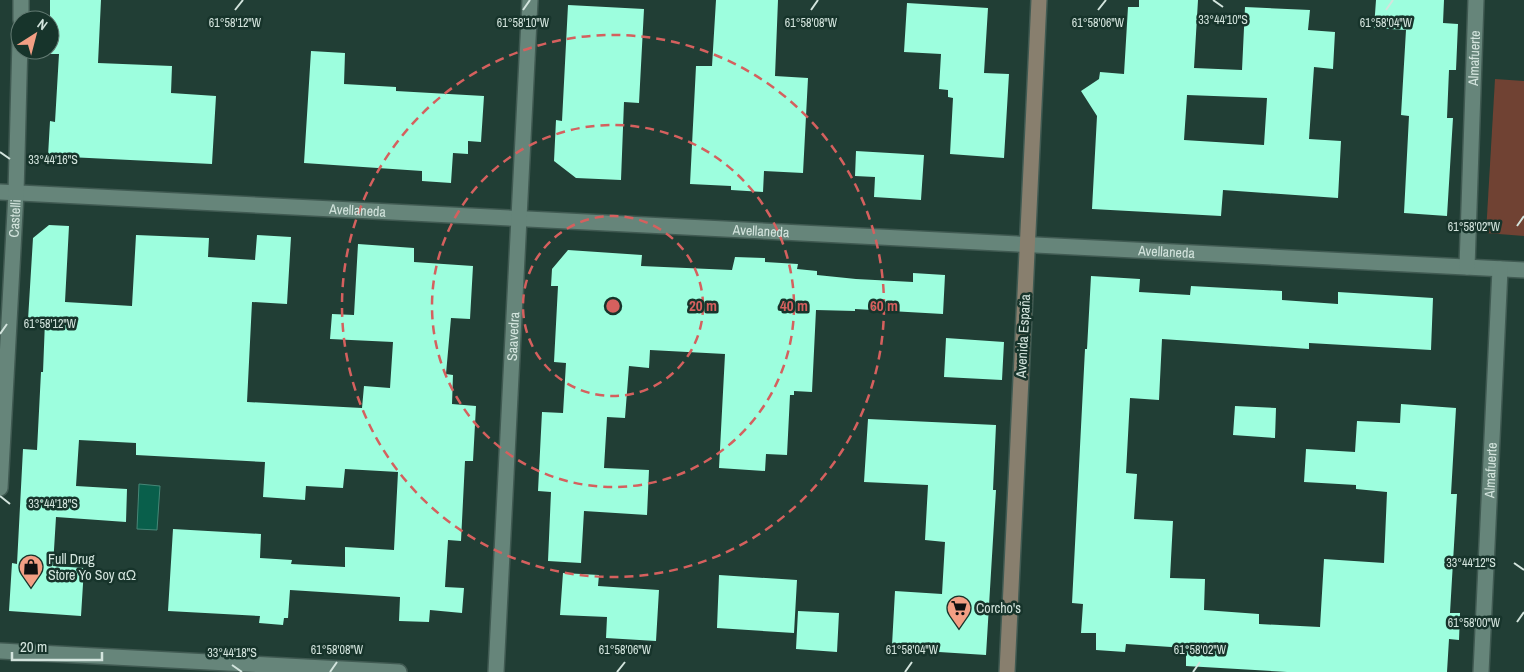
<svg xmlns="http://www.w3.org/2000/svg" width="1524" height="672" viewBox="0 0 1524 672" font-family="'Archivo Narrow',sans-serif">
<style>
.green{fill:#704233}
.water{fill:#095f4b;stroke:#468777}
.building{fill:#9dfede;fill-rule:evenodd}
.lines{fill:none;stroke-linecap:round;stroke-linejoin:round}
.street-casing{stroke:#405a52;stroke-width:18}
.secondary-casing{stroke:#405a52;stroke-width:18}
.street{stroke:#66857a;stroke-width:15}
.secondary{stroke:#887f6e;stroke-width:15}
.ticks{fill:none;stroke:#d3e4dd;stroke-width:2}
.ring{fill:none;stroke:#d5605e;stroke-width:2.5;stroke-dasharray:9 6}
.labels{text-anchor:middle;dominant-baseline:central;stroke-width:5;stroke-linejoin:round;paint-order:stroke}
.street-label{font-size:14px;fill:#d3e4dd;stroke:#17342b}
.poi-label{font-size:14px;fill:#d3e4dd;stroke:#17342b;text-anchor:start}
.ticks-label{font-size:12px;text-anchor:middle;fill:#d3e4dd;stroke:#17342b;stroke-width:5;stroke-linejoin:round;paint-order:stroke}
.centre{fill:#d5605e;stroke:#17342b;stroke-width:2.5}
.ring-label{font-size:15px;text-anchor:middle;font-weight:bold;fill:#d5605e;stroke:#17342b;stroke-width:5;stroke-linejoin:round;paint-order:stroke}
</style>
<rect width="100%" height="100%" fill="#213e35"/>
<path class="green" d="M1495 79 1524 81V236L1486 233Z"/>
<path class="water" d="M139 484 160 486 157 530 137 529Z"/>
<path class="building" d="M50 0H101L98 63 172 66 171 93 216 96 212 164 48 156 50 121 55 122 59 54H47V50H50Z
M716 0H778L775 76 808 78 803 173 764 171 763 192 731 190V186L690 184 696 66H712Z
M1139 0H1198L1194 68 1242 70 1245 7 1310 10 1308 30 1335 32 1333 69 1314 67 1309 139 1341 141 1338 198 1223 190 1221 216 1092 209 1097 116 1081 91 1099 79 1100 72 1124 74 1128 7H1139ZM1187 95 1267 98 1264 145 1184 140Z
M1376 0H1444L1443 23 1458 24 1456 70H1449L1447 118H1453L1447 216 1404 213 1409 116 1401 115 1406 30 1374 28Z
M907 3 988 8 984 73 1009 74 1004 158 950 154 953 98 948 97V90L939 89 941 54 904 52Z
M568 5 644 9 639 103 624 102 621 180 576 178 554 161 556 120 562 121Z
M311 51 345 53 344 84 396 87V91L484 96 481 142 468 141V154L453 153 451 183 422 181V171L304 163Z
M856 151 924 155 921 200 874 197 875 177 855 176Z
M49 225 69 226 65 302 132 306 136 235 209 238 208 257 255 260 257 235 291 237 287 304 252 302 247 402 362 408 364 386 390 388 393 342 330 339 332 314 354 315 358 244 414 248V262L473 266 470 319 451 318 446 374 453 375 452 404 476 406 473 461H465L461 541 448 540 445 587 464 588 462 613 430 610 429 622 399 621 400 597 290 590 288 618H284L283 625 259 623 260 616 168 611 173 529 261 534 260 558 292 560 291 564 345 567V547L394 550 398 472 345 469 343 488 306 486 305 500 263 497 265 462 136 455V443L79 440 76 486 127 489 126 522 56 517 53 566 84 568 81 616 9 611 12 563 17 564 23 449 37 450 41 372H43L45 321 28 320 33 238Z
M568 250 642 255 641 266 732 270 735 257 765 258V262L798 264 797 269 817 271V275L856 279 913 282V273L945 275 943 314 855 309V311L816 310 812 392 794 391V395H790L787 455 766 454 765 471 719 468 725 354 650 350 649 368 629 366 625 418 607 417 604 468 649 470 647 515 584 511 581 563 548 561 551 492 538 491 542 412 563 413 566 363 554 362 558 286H551L552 269Z
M1091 276 1140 279 1139 292 1190 295 1191 286 1282 291V300L1338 304V292L1433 298 1431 350 1309 343V349L1162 339 1159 400 1130 398 1126 473 1137 474 1134 519 1173 521 1170 578 1205 579 1204 610 1259 614V624L1320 627 1324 559 1384 563 1387 492 1356 489V485L1304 482 1306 449 1355 452 1357 421 1400 423 1401 404 1456 408 1451 494H1457L1450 613H1460L1459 640 1449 639 1447 672H1287L1186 666V648L1126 644 1125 652 1096 650V633H1081L1083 604 1072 603 1085 349H1087Z
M946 338 1004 342 1002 380 944 377Z
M1235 406 1276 408 1275 438 1233 435Z
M868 419 996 425 993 490H996L986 655 939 652V648L892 645 895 591 942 594 945 542 925 540 928 485 864 482Z
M563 573 599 575 598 586 659 590 656 641 606 638 607 617 560 615Z
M719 575 797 580 794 633 717 628Z
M798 611 839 613 837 652 796 649Z"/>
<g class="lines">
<defs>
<g id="street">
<path d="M21 20V0"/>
<path id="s1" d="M0 192 1524 270"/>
<path id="s2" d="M1467 267 1476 0"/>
<path id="s3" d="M0 488 16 193 20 40"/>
<path d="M0 651 399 672"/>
<path id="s4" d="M496 672 530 0"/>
<path id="s5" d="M1481 672 1500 269"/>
</g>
<path id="secondary" d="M1007 672 1039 0"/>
</defs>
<use href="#street" class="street-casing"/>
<use href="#secondary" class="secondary-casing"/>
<use href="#street" class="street"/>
<use href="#secondary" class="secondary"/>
</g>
<path class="ticks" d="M1213 0 1223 7M235 10 243 0M523 10 530 0M811 10 818 0M1098 10 1106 0M1386 10 1393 0M0 152 10 159M1517 226 1524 216M0 334 7 324M0 496 10 504M1514 563 1524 570M1517 622 1524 612M232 665 242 672M330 672 337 662M617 672 625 662M905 672 912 662M1193 672 1200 662"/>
<g class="ring">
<circle cx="613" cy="306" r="90"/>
<circle cx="613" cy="306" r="181"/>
<circle cx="613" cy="306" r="271"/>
</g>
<defs>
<symbol id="shop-pin" viewBox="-11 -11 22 30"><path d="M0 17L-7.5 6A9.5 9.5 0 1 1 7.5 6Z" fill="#f39f84" stroke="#17342b"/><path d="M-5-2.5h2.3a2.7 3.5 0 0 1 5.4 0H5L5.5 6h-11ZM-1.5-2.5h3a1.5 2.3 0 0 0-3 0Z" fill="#111"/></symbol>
<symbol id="supermarket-pin" viewBox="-11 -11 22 30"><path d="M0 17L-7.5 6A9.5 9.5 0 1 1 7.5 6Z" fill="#f39f84" stroke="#17342b"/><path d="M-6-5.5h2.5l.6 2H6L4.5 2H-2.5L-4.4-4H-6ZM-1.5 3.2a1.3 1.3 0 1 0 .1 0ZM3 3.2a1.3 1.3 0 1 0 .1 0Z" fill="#111"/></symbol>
</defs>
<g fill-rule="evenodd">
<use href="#shop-pin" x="17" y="553" width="28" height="38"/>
<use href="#supermarket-pin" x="945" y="594" width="28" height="38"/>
</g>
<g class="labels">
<g class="street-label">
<text stroke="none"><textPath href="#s2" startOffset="209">Almafuerte</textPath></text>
<text stroke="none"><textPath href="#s1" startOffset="358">Avellaneda</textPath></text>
<text stroke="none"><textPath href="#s3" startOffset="270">Castelli</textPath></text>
<text stroke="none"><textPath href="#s1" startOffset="762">Avellaneda</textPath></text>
<text stroke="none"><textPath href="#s1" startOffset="1168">Avellaneda</textPath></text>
<text stroke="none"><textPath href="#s4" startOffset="336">Saavedra</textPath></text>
<text transform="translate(1023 336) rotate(-87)">Avenida España</text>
<text stroke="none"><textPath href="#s5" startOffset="202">Almafuerte</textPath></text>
</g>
<g class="poi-label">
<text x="48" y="559">Full Drug<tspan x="48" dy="16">Store Yo Soy αΩ</tspan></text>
<text x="976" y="608">Corcho's</text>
</g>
</g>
<g class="ticks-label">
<text x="1223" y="24">33°44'10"S</text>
<text x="235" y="27">61°58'12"W</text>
<text x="523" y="27">61°58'10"W</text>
<text x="811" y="27">61°58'08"W</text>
<text x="1098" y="27">61°58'06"W</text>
<text x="1386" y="27">61°58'04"W</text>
<text x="53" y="164">33°44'16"S</text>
<text x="1474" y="231">61°58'02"W</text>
<text x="50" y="328">61°58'12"W</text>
<text x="53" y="508">33°44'18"S</text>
<text x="1471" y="567">33°44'12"S</text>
<text x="1474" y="627">61°58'00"W</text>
<text x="337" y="654">61°58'08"W</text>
<text x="625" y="654">61°58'06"W</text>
<text x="912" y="654">61°58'04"W</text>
<text x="1200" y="654">61°58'02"W</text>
<text x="232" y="657">33°44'18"S</text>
</g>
<circle cx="613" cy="306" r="8" class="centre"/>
<g class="ring-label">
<text x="703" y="311">20 m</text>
<text x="794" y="311">40 m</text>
<text x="884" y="311">60 m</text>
</g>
<g transform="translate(35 35) rotate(36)"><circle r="24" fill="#17342b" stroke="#627a72"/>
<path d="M0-4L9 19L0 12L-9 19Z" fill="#f39f84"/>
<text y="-8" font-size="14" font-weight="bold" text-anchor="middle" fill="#d3e4dd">N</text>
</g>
<path d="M12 652v8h90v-8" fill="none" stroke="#d3e4dd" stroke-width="2.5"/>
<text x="20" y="652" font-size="15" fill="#d3e4dd" stroke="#17342b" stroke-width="4" paint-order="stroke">20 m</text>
</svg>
